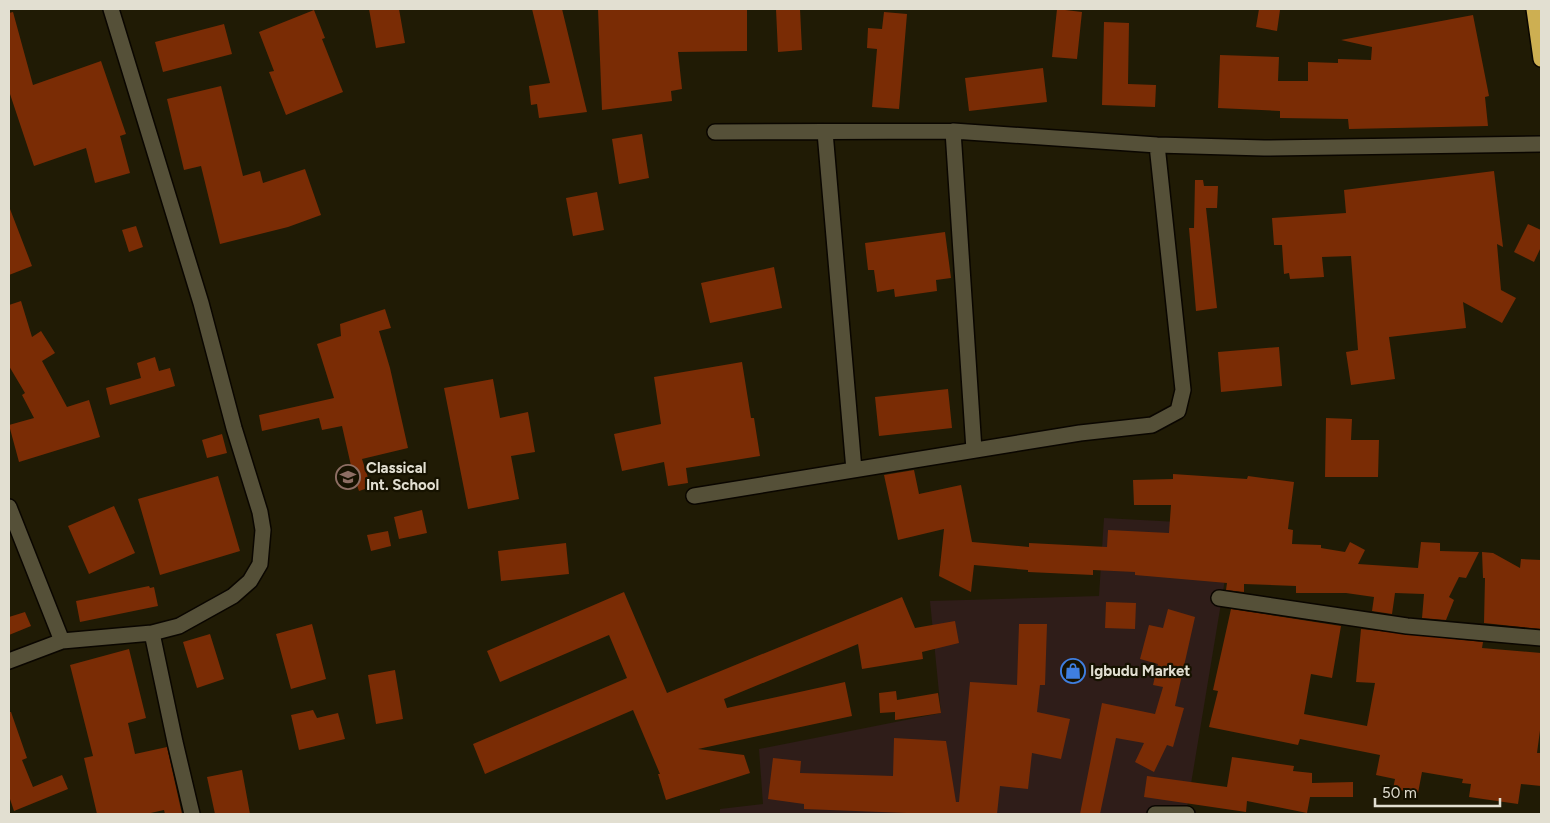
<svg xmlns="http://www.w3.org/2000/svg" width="1550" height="823" viewBox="0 0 1550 823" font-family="Figtree,sans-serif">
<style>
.commercial{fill:#2f1d19}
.building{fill:#7a2c05}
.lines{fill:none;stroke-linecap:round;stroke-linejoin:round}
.minor-casing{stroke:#0a0600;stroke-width:18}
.highway-casing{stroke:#0a0600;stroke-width:18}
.minor{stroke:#555038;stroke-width:15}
.highway{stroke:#cdaf52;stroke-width:15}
.labels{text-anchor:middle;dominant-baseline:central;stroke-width:4.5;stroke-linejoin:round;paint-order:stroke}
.poi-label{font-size:15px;font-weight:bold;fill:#e2dfd1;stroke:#161200;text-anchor:start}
</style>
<rect width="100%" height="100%" fill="#201b05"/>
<path class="commercial" d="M1104 518 1234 525 1186 814H720V809L763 804 759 749 941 713 930 601 1099 596Z"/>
<path class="building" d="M369 9H399L405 43 376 48Z
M532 9H562L587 112 539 118 537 104 531 105 529 86 550 83Z
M598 9H747V51L678 52 682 89 671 91 672 101 602 110Z
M776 9H800L802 50 778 52Z
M1057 9 1082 12 1077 59 1052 57Z
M1259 9 1280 10 1277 31 1256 27Z
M314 10 325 38 322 39 343 92 286 115 269 72 274 71 259 32Z
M13 12 33 85 101 61 126 134 120 136 130 173 95 183 86 148 34 166 9 91V13Z
M884 12 907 14 899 109 872 107 877 49 867 48 868 28 882 29Z
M1473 15 1489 96 1485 97 1488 126 1349 129 1348 119 1280 118V111L1218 108 1220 55 1279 57 1278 81H1308V62L1338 63V59L1371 60 1372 47 1341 40Z
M1104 22 1129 23 1128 84 1156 85 1155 107 1102 105Z
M224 24 232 54 163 72 155 42Z
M1043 68 1047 102 969 111 965 78Z
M221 86 243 176 260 171 263 183 305 169 321 215 288 227 220 244 201 166 184 170 167 99Z
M642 134 649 178 619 184 612 139Z
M1494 171 1503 247 1497 244 1501 290 1516 298 1502 323 1463 302 1466 328 1389 337 1395 379 1351 385 1346 352 1358 350 1351 256 1322 257 1324 277 1290 279 1289 273 1284 274 1282 245H1274L1272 218 1346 213 1344 190Z
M1195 180H1203L1204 186H1218L1217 208H1206L1217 308 1196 311 1189 228H1194Z
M597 192 604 230 573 236 566 198Z
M10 209 32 266 9 275V210Z
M1528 224 1541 230V247L1534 262 1514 252Z
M136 226 143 247 129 252 122 230Z
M945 232 951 278 936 280 937 291 895 297 894 289 877 292 874 270H868L865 243Z
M774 267 782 308 710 323 701 283Z
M21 301 32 337 41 331 55 353 42 361 67 407 89 400 100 437 19 462 9 425 34 418 22 395 25 393 9 366V305Z
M385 309 391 328 379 331 390 368 408 448 362 459 371 487 359 491 352 470 342 426 322 430 319 418 262 431 259 415 334 398 317 344 341 336 340 324Z
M1279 347 1282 386 1221 392 1218 352Z
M155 357 159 371 170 368 175 386 110 405 106 388 141 378 137 363Z
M742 362 751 418H754L760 456 686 468 688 483 668 486 664 462 622 471 614 434 661 424 654 377Z
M493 379 500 418 528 412 535 452 511 456 519 499 468 509 444 388Z
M948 389 952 428 879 436 875 397Z
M1326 418 1352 419 1351 440H1379L1378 477H1325Z
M222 434 227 453 207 458 202 440Z
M914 470 919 494 961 485 972 542 1029 547V543L1107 547 1108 530 1169 533 1171 505H1134L1133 480 1173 479V474L1247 479 1248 476 1294 482 1288 529 1293 530 1292 544 1321 545V548L1345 552 1350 542 1365 550 1358 564 1418 568 1421 542 1440 543V551L1479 552 1466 578 1459 577 1449 597 1454 600 1446 620 1422 618 1424 594 1395 593 1392 614 1372 611 1374 597 1346 593H1296V586L1244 584V592L1226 590 1227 583 1135 575V572L1093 570V575L1028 572V570L974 565 971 592 939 576 944 529 898 540 884 475Z
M218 476 240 551 160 575 138 499Z
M114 506 135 553 89 574 68 526Z
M422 510 427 533 399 539 394 517Z
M388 531 391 546 371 551 367 535Z
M566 543 569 574 501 581 498 551Z
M1482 552 1493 553 1520 568 1521 559 1541 560V629L1484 623 1485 578H1483Z
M149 586 150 588 154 587 158 606 80 622 76 601Z
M624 592 667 693 902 597 915 628 955 621 959 643 922 652 923 659 862 669 858 644 724 699 727 708 845 682 852 716 698 749 744 755 750 773 666 800 658 774H660L633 710 485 774 473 744 627 678 609 635 500 682 487 651Z
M1106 602 1136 603 1135 629 1105 628Z
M1168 609 1195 617 1175 706 1184 708 1173 747 1167 745 1154 772 1135 762 1144 743 1116 738 1100 814H1080L1102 703 1155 714 1163 687 1153 685 1158 664 1140 659 1149 625 1163 628Z
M1231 609 1341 626 1332 678 1311 674 1304 714 1367 726 1375 683 1356 682 1361 629 1483 642 1482 648 1541 653V723L1537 753H1541V786L1521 784 1518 804 1469 797 1471 784 1462 783 1463 779 1422 772 1418 793 1393 789 1395 779 1376 775 1380 755 1300 739 1298 745 1209 727 1218 691 1213 690Z
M25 612 31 626 9 635V617Z
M312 624 326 679 291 689 276 634Z
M1019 624H1047L1045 685H1040L1037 712 1070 719 1061 759 1032 753 1028 789 1000 786 997 814H932L804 809V804L768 799 773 758 801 761 800 773 893 776 894 738 946 741 956 802H959L970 682 1017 685Z
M210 634 224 679 197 688 183 642Z
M129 649 146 718 128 723 135 754 167 747 182 814H165L164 810 146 814H97L84 758 93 756 70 665Z
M395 670 403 719 376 724 368 675Z
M896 691 897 700 938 693 941 713 895 720V712L880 713 879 693Z
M313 710 317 718 338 713 345 739 299 750 291 715Z
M9 712H11L27 758 22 760 33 787 62 775 68 789 14 811 9 796Z
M1232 757 1294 766 1293 771 1312 773V783L1353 782V797H1310L1307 813 1247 801 1246 812 1144 797 1147 776 1227 787Z
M242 770 250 814H215L207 777Z"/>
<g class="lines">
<defs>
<path id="minor" d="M953 131 974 450
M715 132 953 131 1157 145 1264 148 1541 144
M825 132 854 470
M694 496 1080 433 1152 425 1178 411 1183 390 1157 145
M9 507 62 641
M1219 598 1407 626 1541 638
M152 633 175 742 192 814
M9 661 62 641 152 633 179 626 233 596 250 581 260 564 263 530 260 512 234 428 201 303 111 9
M1155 814H1187"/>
<path id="highway" d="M1534 9 1541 59"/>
</defs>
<use href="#minor" class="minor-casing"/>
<use href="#highway" class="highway-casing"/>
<use href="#minor" class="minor"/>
<use href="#highway" class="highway"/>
</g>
<defs>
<symbol id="university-ring" viewBox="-11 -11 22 22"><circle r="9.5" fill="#161200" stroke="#8d6e63" stroke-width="1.5"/><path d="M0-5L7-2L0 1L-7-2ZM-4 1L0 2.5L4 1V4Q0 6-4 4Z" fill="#8d6e63"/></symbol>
<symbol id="shop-ring" viewBox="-11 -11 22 22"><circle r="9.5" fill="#161200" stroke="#3f7fe0" stroke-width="1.5"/><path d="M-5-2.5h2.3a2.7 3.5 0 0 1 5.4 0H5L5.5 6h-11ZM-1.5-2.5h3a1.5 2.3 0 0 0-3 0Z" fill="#3f7fe0"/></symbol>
</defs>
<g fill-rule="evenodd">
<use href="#university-ring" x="334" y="463" width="28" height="28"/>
<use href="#shop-ring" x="1059" y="657" width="28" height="28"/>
</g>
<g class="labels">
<g class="poi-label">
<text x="366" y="468">Classical<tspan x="366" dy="17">Int. School</tspan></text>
<text x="1090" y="671">Igbudu Market</text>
</g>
</g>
<rect width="1550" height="823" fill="none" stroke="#e2dfd1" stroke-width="20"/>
<path d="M1375 798v8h125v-8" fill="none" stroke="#e2dfd1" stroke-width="2.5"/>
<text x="1382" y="798" font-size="15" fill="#e2dfd1" stroke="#161200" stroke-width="4" paint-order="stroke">50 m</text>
</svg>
